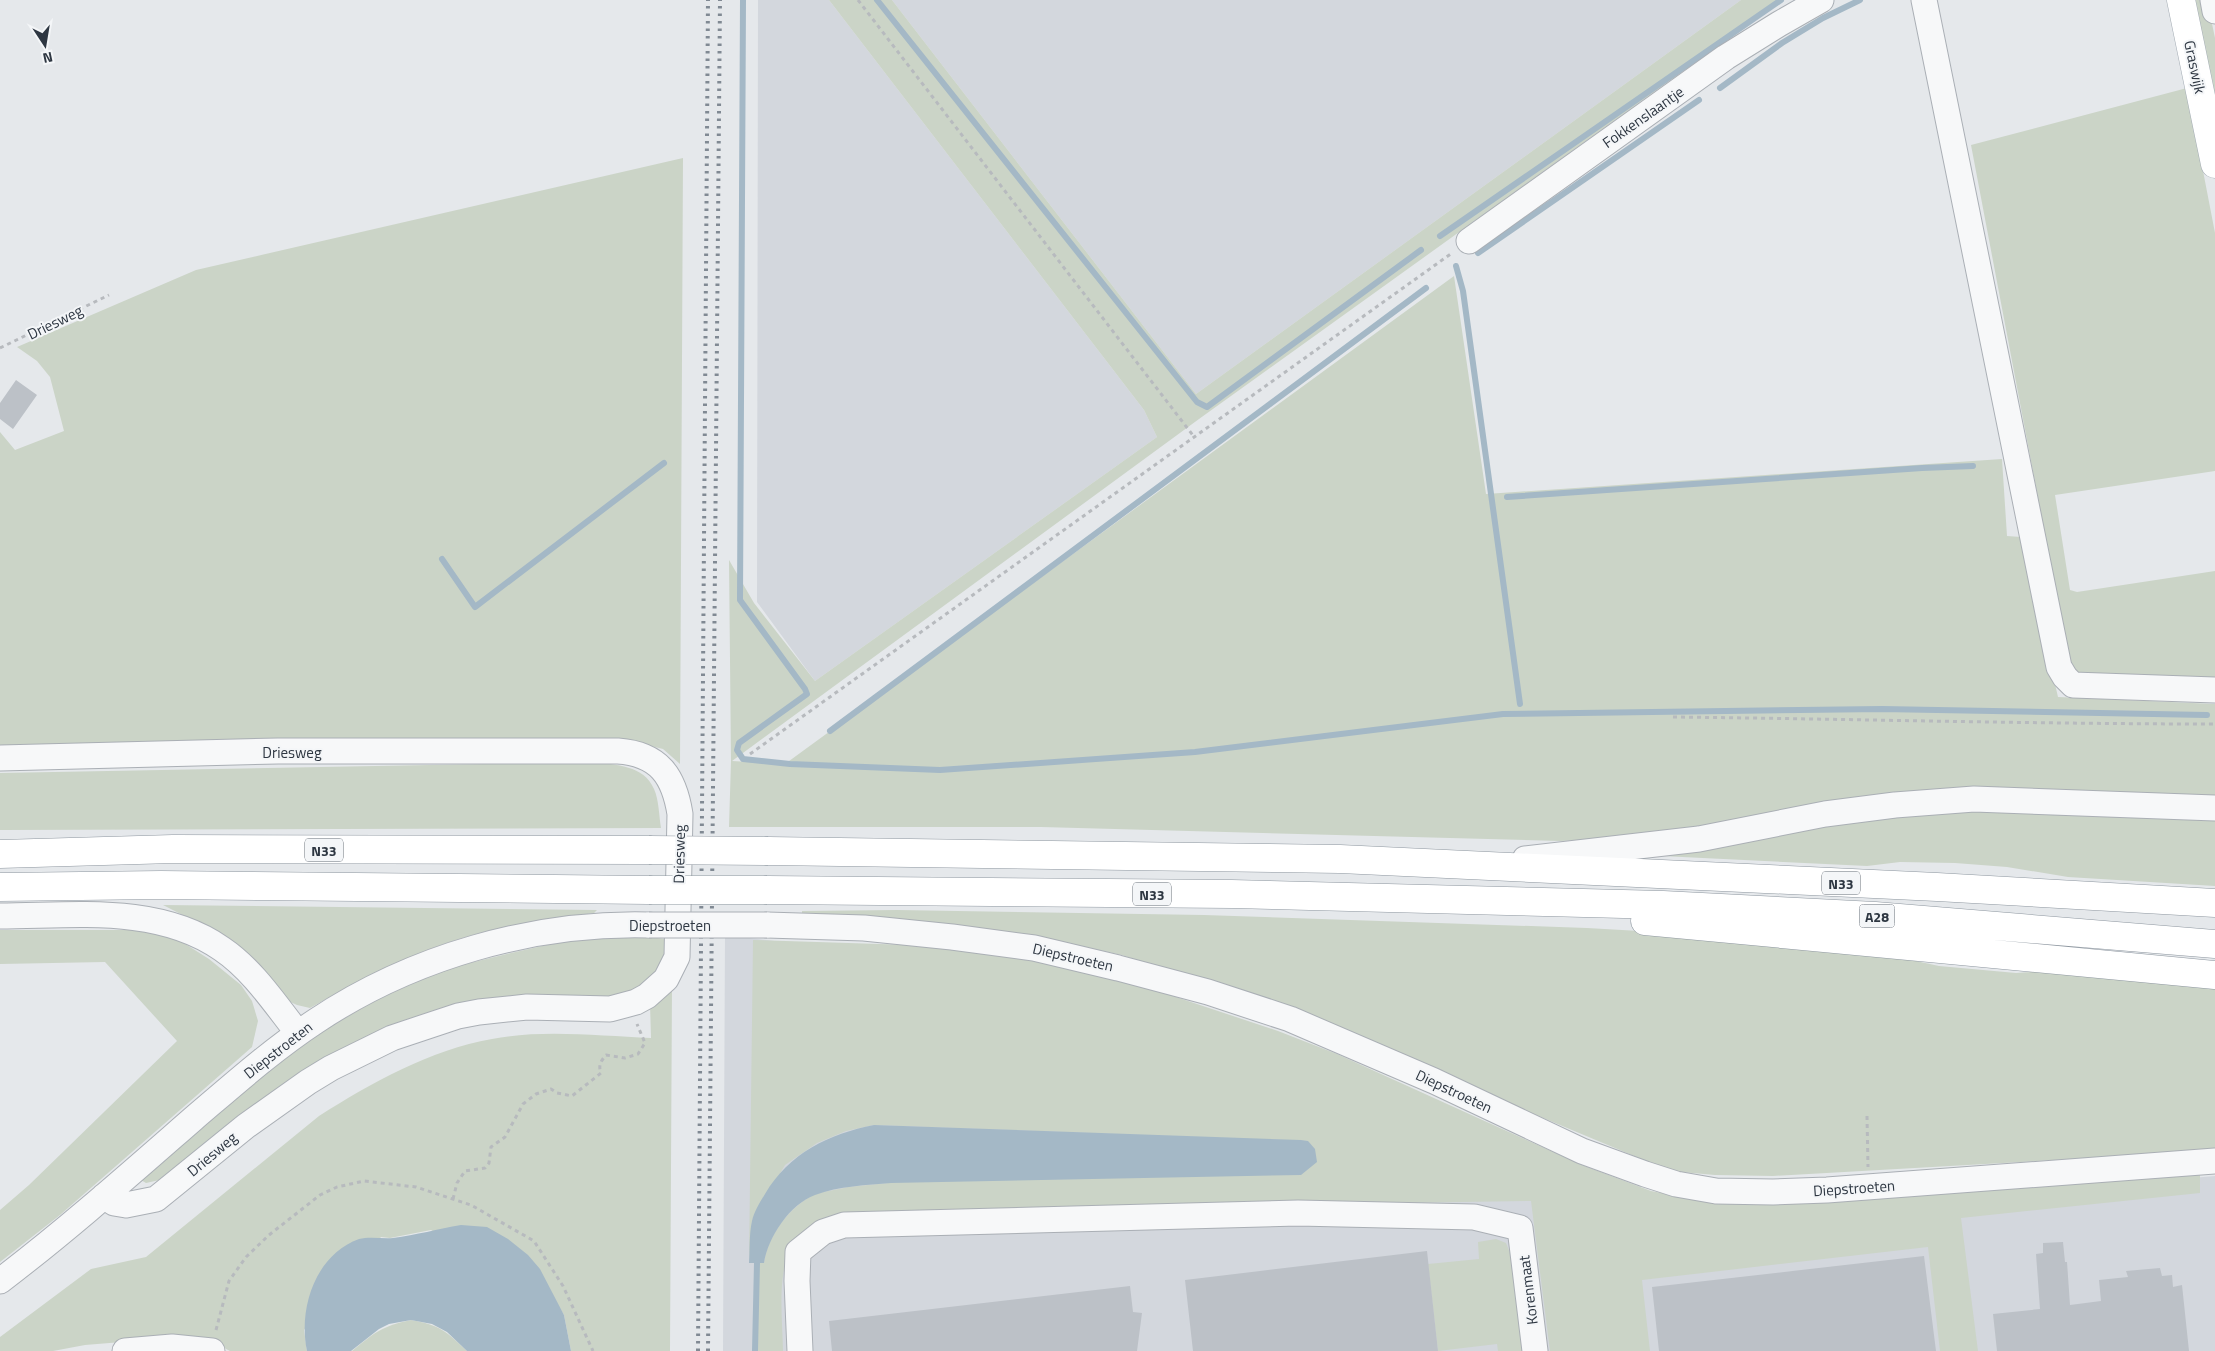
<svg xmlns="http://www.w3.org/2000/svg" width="2215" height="1351" viewBox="0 0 2215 1351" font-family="'Titillium Web',sans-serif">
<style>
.built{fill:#d3d7dd}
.green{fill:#cbd4c7}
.water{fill:#a4b8c6}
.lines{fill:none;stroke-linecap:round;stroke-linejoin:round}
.stream{stroke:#a4b8c6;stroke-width:6}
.building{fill:#bcc1c7}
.minor-casing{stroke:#aaafb5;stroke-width:27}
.major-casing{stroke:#a5adb5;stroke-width:29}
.highway-casing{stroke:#8e97a0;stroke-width:29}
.path{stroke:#b7babe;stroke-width:3;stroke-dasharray:4 4;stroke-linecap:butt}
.minor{stroke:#f7f8f9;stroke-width:25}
.major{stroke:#fff;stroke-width:28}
.highway{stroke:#fff;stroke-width:28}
.rail{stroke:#808993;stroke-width:4;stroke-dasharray:2.5 5;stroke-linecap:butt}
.minor-bridge-casing{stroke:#aaafb5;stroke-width:27;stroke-linecap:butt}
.highway-bridge-casing{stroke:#8e97a0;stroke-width:29;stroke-linecap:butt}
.minor-bridge{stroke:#f7f8f9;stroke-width:25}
.highway-bridge{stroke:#fff;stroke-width:28}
.labels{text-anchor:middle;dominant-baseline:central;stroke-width:4;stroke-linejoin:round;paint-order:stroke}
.shield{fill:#f4f6f8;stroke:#697079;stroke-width:1}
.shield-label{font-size:14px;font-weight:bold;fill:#2e3742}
.street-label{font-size:15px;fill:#2e3742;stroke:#f4f6f8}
</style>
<rect width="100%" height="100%" fill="#e5e8eb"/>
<path class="built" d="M758 0H829L1144 410 1157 437 815 681 757 602Z
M892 0H1741L1196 394Z
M725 935 1027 971 1647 1197 1734 1217 2215 1176V1351H723Z"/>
<path class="green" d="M829 0H892L1196 394 1741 0H1782L1199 419 732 761 785 764 1454 276 1486 494 2002 459 2007 536 2021 537 2058 697 2215 704V802L2100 796 1635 838 1560 841 1041 827H729L731 761 729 560 754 603 815 681 1157 437 1144 410Z
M2193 0H2207L2215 38V104Z
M2187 88 2215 233V471L2055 495 2070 590 2077 592 2215 571V681L2081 676 2069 661 1971 145Z
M683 158 680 764 663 749 618 738 0 747V432L15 450 64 431 50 377 37 361 17 347 196 270Z
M593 762C616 765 644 765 654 789 659 800 659 816 661 828L0 830V773Z
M1942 806 2215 813V886L2068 877 2007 867 1955 863 1900 862 1867 866 1641 855Z
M163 905 597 910 594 913C549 919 503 925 459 939 407 955 358 981 310 1008L297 1005 286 1000 218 933Z
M897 910 1204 915 1587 928 1727 936 1870 951 1939 966 2016 973 2072 969 2215 983V1151L1773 1176 1715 1175 1670 1171 1457 1082 1214 986 1122 955 1071 944 909 922 802 916V911Z
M0 930H141L179 940 209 959 241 985 252 1001 258 1021 252 1047 60 1215 0 1262V1210L29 1185 177 1041 105 962 0 964Z
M635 935 672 940 670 957 633 995 447 1012 164 1179 146 1183 141 1180 253 1081 304 1042 379 998 449 968 511 953 560 942Z
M753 940 911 945 966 949 1082 970 1152 989 1278 1031 1337 1054 1582 1165 1651 1191 1719 1204 1806 1203 2200 1173V1193L1961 1218 1978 1351H1940L1928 1247 1642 1280 1650 1351H1550L1531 1201 1137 1207 839 1215C769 1229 782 1297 783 1351H755L757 1263H764C768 1235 788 1209 813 1195 823 1191 837 1190 848 1187L1308 1141 874 1125 846 1131 817 1143 785 1165 752 1221 749 1263Z
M672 985 670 1351H571L564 1315 553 1297 431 1230 390 1238 381 1237 304 1330 307 1351H230L207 1339 134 1341 85 1345 53 1351H0V1337L91 1269 146 1257 319 1116C371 1083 430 1050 492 1039 542 1029 600 1036 651 1038L650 1003Z
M1496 1239 1506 1243 1514 1263 1525 1351H1498L1497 1344 1438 1351 1428 1264 1479 1259 1478 1242Z
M411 1320C440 1325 446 1331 467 1351H352C374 1333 382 1326 411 1320Z"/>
<path class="water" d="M874 1125 1301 1140 1308 1141 1315 1149 1317 1162 1301 1175 891 1183C867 1185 839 1186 815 1195 790 1204 768 1237 764 1263H749C750 1250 749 1234 752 1221 754 1212 760 1202 765 1194 789 1153 829 1134 874 1125Z
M461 1225 487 1227 508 1239 528 1255 540 1269 564 1315 571 1351H467L447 1332 432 1324 411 1320 389 1324 379 1329 351 1351H307C298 1309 315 1255 359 1239 370 1236 382 1239 393 1238 416 1235 438 1229 461 1225Z"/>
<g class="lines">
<path class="stream" d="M743 0 740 600 805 689 807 694 739 743 737 750 743 759 790 764 940 770 1195 752 1503 714 1882 709 2207 715
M877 0 1197 402 1207 407 1421 250
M1720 88 1782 43 1823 18 1860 0
M1440 236 1781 0
M1478 253 1699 100
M1456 266 1463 291 1520 704
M1507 497 1922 468 1973 466
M442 559 475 607 664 463
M830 731 1426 288
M755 1351 757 1263"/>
</g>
<path class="building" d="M16 380 37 395 13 429 0 419V403Z
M2063 1242 2065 1262H2067L2070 1305 2101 1301 2099 1280 2128 1277 2126 1271 2160 1268 2162 1276 2172 1275 2173 1287 2182 1285 2189 1351H1997L1993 1314 2040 1309 2036 1254 2043 1253V1243Z
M1427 1251 1438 1351H1193L1185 1280Z
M1924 1256 1936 1351H1659L1652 1287Z
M1130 1286 1133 1312 1142 1313 1137 1351H832L829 1321Z"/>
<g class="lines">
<defs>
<path id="minor" d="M1924 0 2059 667 2065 677 2073 685 2215 690
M2213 0 2215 11
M1469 241 1726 57 1779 24 1821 0
M0 758 278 751H618C659 754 674 776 680 814L677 957 666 979 647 996 636 1002 610 1009 527 1007 479 1012 458 1016 392 1038 331 1068 308 1082 246 1126 156 1199 126 1205 114 1203 104 1196
M1525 859 1699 839 1825 814 1895 805 1974 799 2215 808
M0 916C73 916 158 904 222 949 253 970 275 1004 298 1033
M767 925 864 928 952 937 1034 948 1118 968 1208 992 1290 1019 1434 1081 1582 1151 1645 1174 1676 1184 1716 1191 1773 1192 1827 1190 2215 1161
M0 1281C67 1230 130 1174 193 1119 233 1085 272 1050 316 1021 412 957 533 922 649 925
M125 1351 172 1347 212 1351
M800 1351 797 1281 798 1252 823 1232 844 1225 1298 1213 1474 1217 1520 1228 1535 1351"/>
<path id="major" d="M2181 0 2215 164"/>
<path id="highway" d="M768 851 1340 859 1937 887 2215 903
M0 854 173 849 649 850
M0 887 161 885 649 890
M767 890 1232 894 1663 905 1875 916 2215 944
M1645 921 2215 975"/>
</defs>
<use href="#minor" class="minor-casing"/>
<use href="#major" class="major-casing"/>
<use href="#highway" class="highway-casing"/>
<path class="path" d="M858 0 1195 438
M0 348 109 295
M1673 717C1854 719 2034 724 2215 724
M750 754 1452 253
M1867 1116 1868 1167
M453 1199 457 1183 465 1171 485 1168 489 1163 491 1147 505 1137 523 1104 536 1094 551 1089 557 1093 572 1096 601 1073C598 1065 601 1061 606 1055L625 1058 638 1054 645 1043 637 1024
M216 1330 229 1281 246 1257 269 1235 320 1195 337 1187 364 1181 416 1187 471 1205 534 1241 563 1286 593 1351"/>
<use href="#minor" class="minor"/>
<use href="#major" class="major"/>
<use href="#highway" class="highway"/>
<path class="rail" d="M698 1351 708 0
M708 1351 720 0"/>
<defs>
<path id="minor-bridge" d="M649 925H767"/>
<path id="highway-bridge" d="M649 850 768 851
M649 890H767"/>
</defs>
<use href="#minor-bridge" class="minor-bridge-casing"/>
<use href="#highway-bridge" class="highway-bridge-casing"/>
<use href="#minor-bridge" class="minor-bridge"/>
<use href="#highway-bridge" class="highway-bridge"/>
</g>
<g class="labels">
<g class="shield">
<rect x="305" y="838.5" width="38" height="23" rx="4"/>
<rect x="1822" y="871.5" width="38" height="23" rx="4"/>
<rect x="1133" y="882.5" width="38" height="23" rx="4"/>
<rect x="1859.5" y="904.5" width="35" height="23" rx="4"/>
</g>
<g class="shield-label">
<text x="324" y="850">N33</text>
<text x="1841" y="883">N33</text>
<text x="1152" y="894">N33</text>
<text x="1877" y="916">A28</text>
</g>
<g class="street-label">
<text transform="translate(2195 67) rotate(78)">Graswijk</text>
<text transform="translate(1643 117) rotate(-35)">Fokkenslaantje</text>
<text transform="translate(55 322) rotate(-26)">Driesweg</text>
<text x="292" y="752">Driesweg</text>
<text transform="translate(679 854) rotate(-89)">Driesweg</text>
<text x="670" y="925">Diepstroeten</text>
<text transform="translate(1073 957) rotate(13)">Diepstroeten</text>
<text transform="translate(278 1050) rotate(-38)">Diepstroeten</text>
<text transform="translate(1454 1091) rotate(25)">Diepstroeten</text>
<text transform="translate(212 1154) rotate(-40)">Driesweg</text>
<text transform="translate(1854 1188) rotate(-4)">Diepstroeten</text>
<text transform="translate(1528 1290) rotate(-97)">Korenmaat</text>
</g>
</g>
<g transform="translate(45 45) rotate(168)" stroke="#f4f6f8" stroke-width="4" paint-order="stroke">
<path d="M0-4L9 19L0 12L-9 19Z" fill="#2e3742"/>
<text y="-8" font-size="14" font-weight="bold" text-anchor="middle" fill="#2e3742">N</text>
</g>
</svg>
